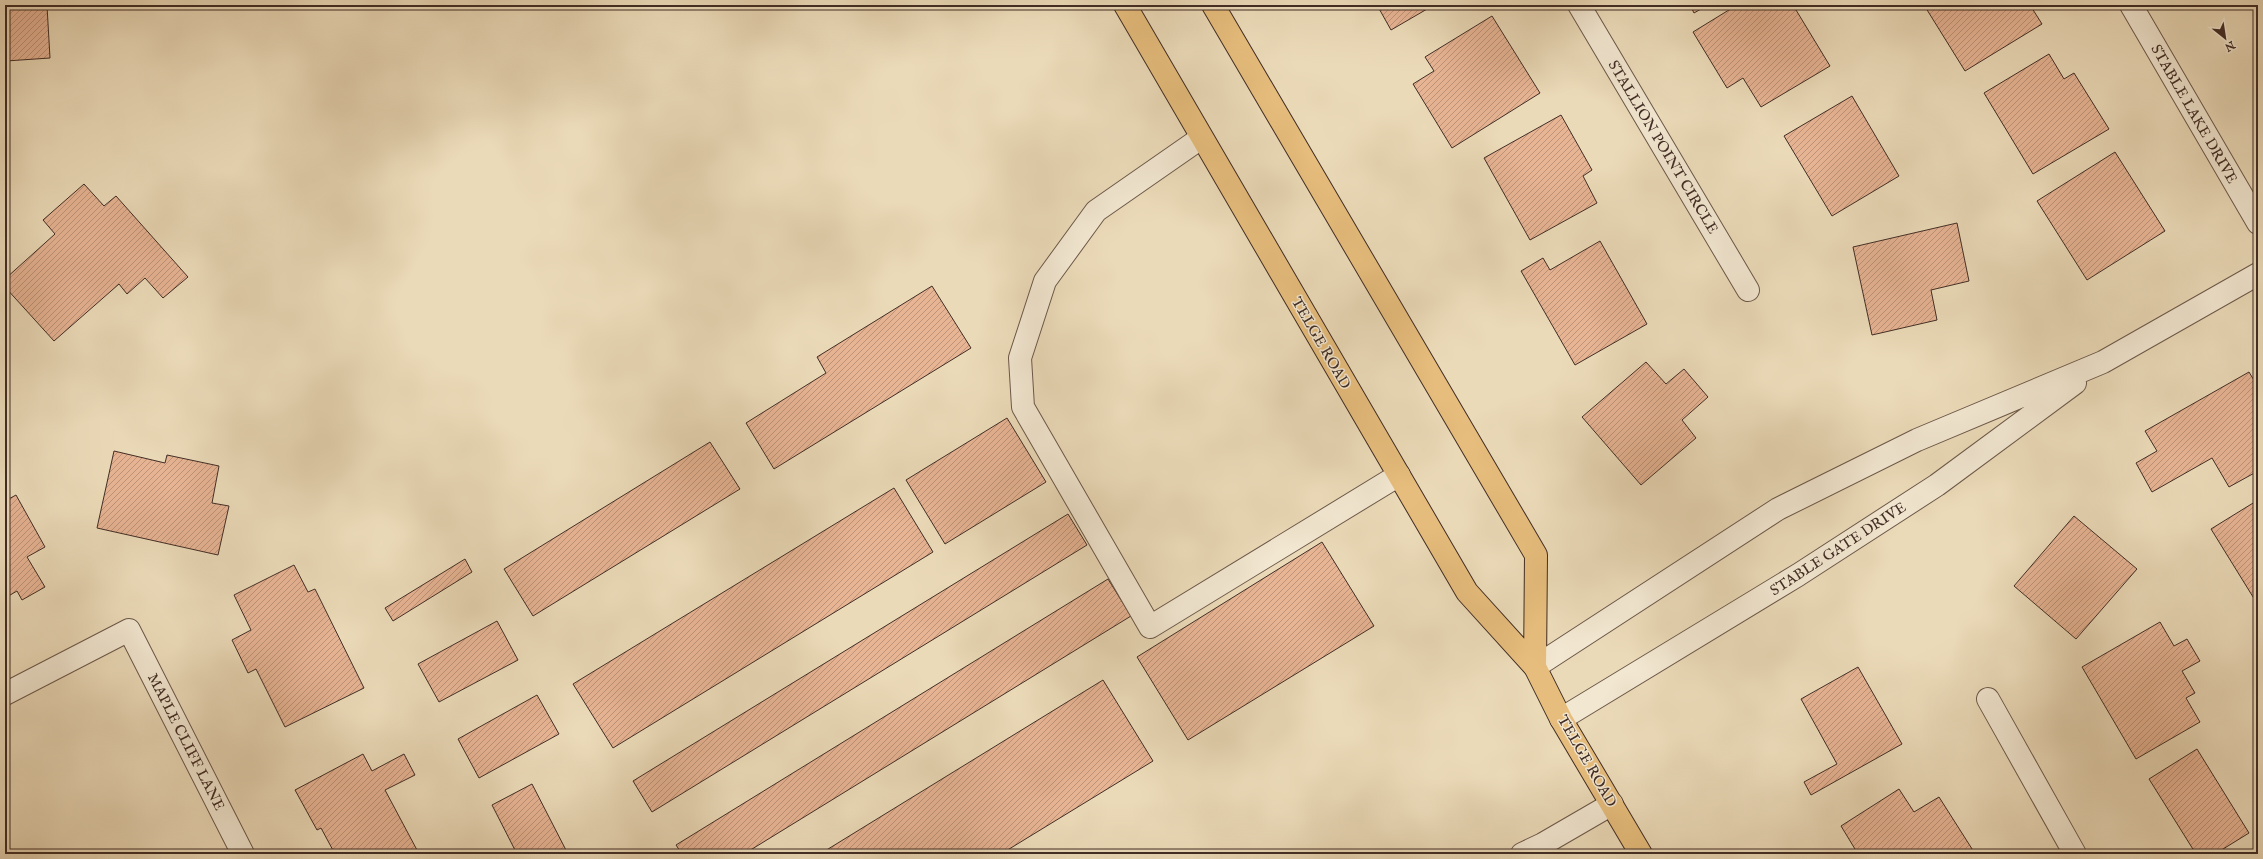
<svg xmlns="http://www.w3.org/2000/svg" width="2263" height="859" viewBox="0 0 2263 859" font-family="'IM FELL English',serif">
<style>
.building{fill:url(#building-hatch);stroke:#412d25}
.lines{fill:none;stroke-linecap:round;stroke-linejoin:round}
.minor-casing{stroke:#6c584a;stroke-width:24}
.major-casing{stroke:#412d25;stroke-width:24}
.minor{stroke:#f2e7d1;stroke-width:22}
.major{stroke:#e6bd7c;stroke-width:22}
.labels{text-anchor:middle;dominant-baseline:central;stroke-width:3;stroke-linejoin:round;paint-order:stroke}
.street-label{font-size:15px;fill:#412d25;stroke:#f2e7d1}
</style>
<defs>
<pattern id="building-hatch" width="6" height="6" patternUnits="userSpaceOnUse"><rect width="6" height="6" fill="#e7b494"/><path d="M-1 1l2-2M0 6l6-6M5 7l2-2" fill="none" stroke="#bd9379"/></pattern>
</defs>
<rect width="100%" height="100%" fill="#ebdab8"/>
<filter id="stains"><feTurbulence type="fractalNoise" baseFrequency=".005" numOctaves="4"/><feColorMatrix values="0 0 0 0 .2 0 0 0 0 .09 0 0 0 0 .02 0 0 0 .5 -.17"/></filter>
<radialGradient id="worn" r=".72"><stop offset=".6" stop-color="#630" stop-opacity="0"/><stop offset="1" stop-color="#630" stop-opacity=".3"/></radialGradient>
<path class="building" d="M5 5 47 6 50 58 6 61 8 91H5Z
M1377 5H1434L1391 30Z
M1690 5H1708L1694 13Z
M1737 5H1793L1830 66 1761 107 1743 78 1727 88 1693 32Z
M1924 5H2030L2042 24 1965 71Z
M1492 16 1540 93 1452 148 1413 84 1434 71 1425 57Z
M2049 54 2064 79 2074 73 2109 129 2033 174 1984 93Z
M1852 96 1899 176 1832 216 1784 136Z
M1561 115 1592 170 1583 176 1597 203 1530 240 1484 158Z
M2115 152 2165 231 2087 280 2037 201Z
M84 184 104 206 116 196 188 277 163 298 145 278 127 294 119 284 54 341 5 287V279L55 234 43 220Z
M1957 223 1969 281 1931 290 1937 320 1872 335 1853 247Z
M1600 241 1647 324 1575 365 1521 271 1543 258 1550 270Z
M932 286 971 348 774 469 746 423 826 373 817 357Z
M1646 362 1666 384 1684 369 1708 397 1682 420 1696 438 1641 485 1582 417Z
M2249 372 2258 387V471L2229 487 2212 458 2152 492 2136 463 2157 451 2145 431Z
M1007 418 1046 482 945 544 906 480Z
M710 442 740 489 533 616 504 569Z
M114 451 165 463 167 455 219 466 212 503 229 506 218 555 97 528Z
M894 488 933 552 613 748 573 684Z
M16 495 45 547 27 557 45 587 22 600 17 591 5 598V501Z
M2258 500V605L2211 529Z
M1068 514 1087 545 652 812 633 781Z
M2074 516 2137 569 2076 639 2014 586Z
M1322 542 1374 626 1188 740 1137 657Z
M465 559 472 572 393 621 385 608Z
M294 565 308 592 315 589 364 688 285 727 256 669 248 673 232 640 251 630 234 595Z
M1108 579 1131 616 744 854H682L676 845Z
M497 621 518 660 439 702 418 664Z
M2160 622 2174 646 2187 639 2200 661 2182 671 2195 693 2186 698 2200 722 2136 759 2082 667Z
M1858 667 1902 744 1811 795 1804 782 1837 764 1801 699Z
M1103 680 1153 761 1001 854H820Z
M537 695 559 734 479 778 458 739Z
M2197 749 2249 833 2215 854H2196L2149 779Z
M363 754 372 771 404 754 415 775 385 790 417 850 409 854H335L321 828 317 830 295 790Z
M532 784 568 854H517L492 805Z
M1899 789 1914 812 1939 797 1974 852 1971 854H1858L1841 826Z"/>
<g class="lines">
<defs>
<path id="minor" d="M1579 5 1748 290
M2131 5 2258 223
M1201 138 1096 211 1045 281 1020 358 1023 407 1150 627 1399 475
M1535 667 1778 509 1917 440 2103 362 2258 274
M5 694 129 630 243 854
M1988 699 2075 854
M1561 719 1798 575 1937 485 2075 383
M1522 854 1543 844 1612 804"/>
<path id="major" d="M1125 5 1467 592 1535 667 1561 719 1641 854
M1213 5 1536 555 1535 667"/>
</defs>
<use href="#minor" class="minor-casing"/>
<use href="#major" class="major-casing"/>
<use href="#minor" class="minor"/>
<use href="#major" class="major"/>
</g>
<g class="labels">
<g class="street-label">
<text transform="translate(2194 114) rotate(60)">STABLE LAKE DRIVE</text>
<text transform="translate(1663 147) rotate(59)">STALLION POINT CIRCLE</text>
<text transform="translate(1321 343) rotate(60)">TELGE ROAD</text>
<text transform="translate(1838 549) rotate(-33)">STABLE GATE DRIVE</text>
<text transform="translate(186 742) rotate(63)">MAPLE CLIFF LANE</text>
<text transform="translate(1587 761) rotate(60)">TELGE ROAD</text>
</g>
</g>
<rect width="2263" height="859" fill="none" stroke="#ebdab8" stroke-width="20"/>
<rect x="6" y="6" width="2251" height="847" fill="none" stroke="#412d25" stroke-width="2"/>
<rect x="10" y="10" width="2243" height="839" fill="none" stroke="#412d25"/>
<g transform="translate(2225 38) rotate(150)" stroke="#f2e7d1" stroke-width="3" paint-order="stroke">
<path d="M0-3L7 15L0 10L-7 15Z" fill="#412d25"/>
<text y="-6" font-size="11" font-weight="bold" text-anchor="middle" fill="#412d25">N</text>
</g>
<rect width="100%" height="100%" filter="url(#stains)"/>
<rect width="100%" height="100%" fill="url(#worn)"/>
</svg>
